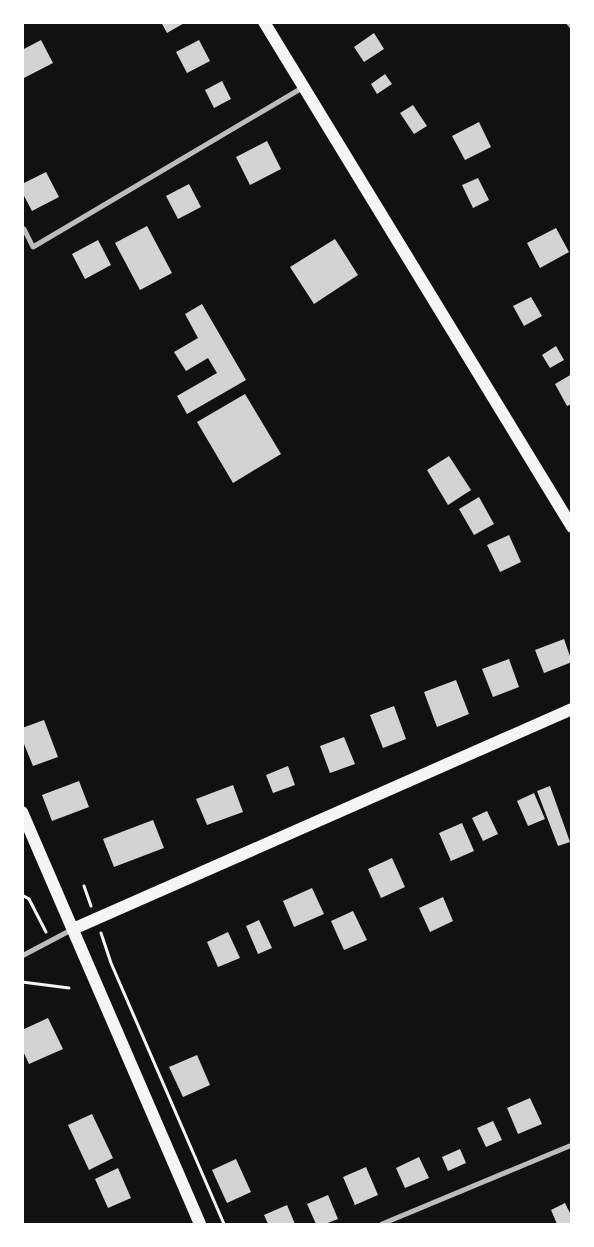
<svg xmlns="http://www.w3.org/2000/svg" width="594" height="1247" viewBox="0 0 594 1247" font-family="'Nunito Sans',sans-serif">
<style>
.building{fill:#d3d3d3}
.lines{fill:none;stroke-linecap:round;stroke-linejoin:round}
.path{stroke:#f5f5f5;stroke-width:3}
.minor{stroke:#bcbcbc;stroke-width:5}
.primary{stroke:#f5f5f5;stroke-width:12}
</style>
<rect width="100%" height="100%" fill="#111"/>
<path class="building" d="M161 22H186L167 33Z
M374 33 384 49 364 62 354 47Z
M41 40 53 63 22 79V50Z
M199 40 210 61 187 73 176 52Z
M385 74 392 84 377 94 371 84Z
M222 81 231 99 214 108 205 90Z
M413 105 427 126 414 134 400 113Z
M479 122 491 147 465 160 452 136Z
M267 141 281 169 250 185 236 157Z
M46 172 59 197 32 211 22 192V184Z
M478 178 489 200 473 208 462 185Z
M189 184 201 207 178 219 166 196Z
M147 226 172 273 140 290 115 243Z
M556 228 569 252 540 268 527 243Z
M335 239 358 275 314 304 290 267Z
M98 240 111 265 85 279 72 254Z
M531 297 542 316 524 326 513 306Z
M202 304 246 380 187 414 177 396 217 373 208 358 186 371 174 352 198 338 185 314Z
M556 346 564 360 550 368 542 355Z
M572 374V404L567 406 555 384Z
M245 394 281 454 233 483 197 422Z
M449 456 471 490 448 505 427 470Z
M479 497 494 524 474 535 459 509Z
M509 535 521 562 500 572 487 545Z
M564 639 572 662 544 673 535 650Z
M509 659 519 687 493 697 482 669Z
M456 680 469 714 437 727 424 692Z
M394 706 406 739 383 748 370 715Z
M44 720 58 757 33 766 22 739V728Z
M344 737 355 764 330 773 320 746Z
M288 766 295 785 273 793 266 775Z
M79 781 89 807 52 821 42 795Z
M233 785 243 812 207 825 196 799Z
M550 786 570 842 558 846 537 791Z
M534 793 545 819 528 826 517 801Z
M487 811 498 834 483 841 472 818Z
M153 820 164 848 114 867 103 839Z
M462 823 474 851 451 861 439 833Z
M392 858 405 887 381 898 368 869Z
M312 888 324 914 294 927 283 901Z
M443 897 453 921 430 932 419 908Z
M353 911 367 940 344 950 331 921Z
M259 920 272 948 258 954 246 926Z
M228 932 240 958 218 967 207 942Z
M48 1018 63 1049 29 1064 22 1049V1030Z
M197 1055 210 1085 183 1097 169 1067Z
M530 1098 542 1124 518 1134 507 1108Z
M92 1114 113 1158 89 1170 68 1125Z
M493 1121 502 1140 486 1147 477 1128Z
M460 1149 466 1163 448 1171 442 1157Z
M419 1157 429 1178 405 1188 396 1168Z
M236 1159 251 1192 227 1203 212 1170Z
M366 1167 378 1195 355 1205 343 1177Z
M118 1168 131 1198 108 1208 95 1179Z
M328 1195 338 1219 325 1224H316L307 1204Z
M565 1203 572 1217V1224H557L551 1210Z
M287 1205 295 1224H268L264 1215Z"/>
<g class="lines">
<path class="path" d="M84 886 91 906
M22 895 29 899 46 932
M101 933 111 963 224 1224
M22 982 69 988"/>
<path class="minor" d="M568 22 572 27
M22 230 24 229 33 247 302 88
M22 956 73 929
M382 1224 572 1145"/>
<path class="primary" d="M264 22 572 527
M22 812 200 1224
M73 929 572 709"/>
</g>
<rect width="594" height="1247" fill="none" stroke="#ffffff" stroke-width="48"/>
</svg>
